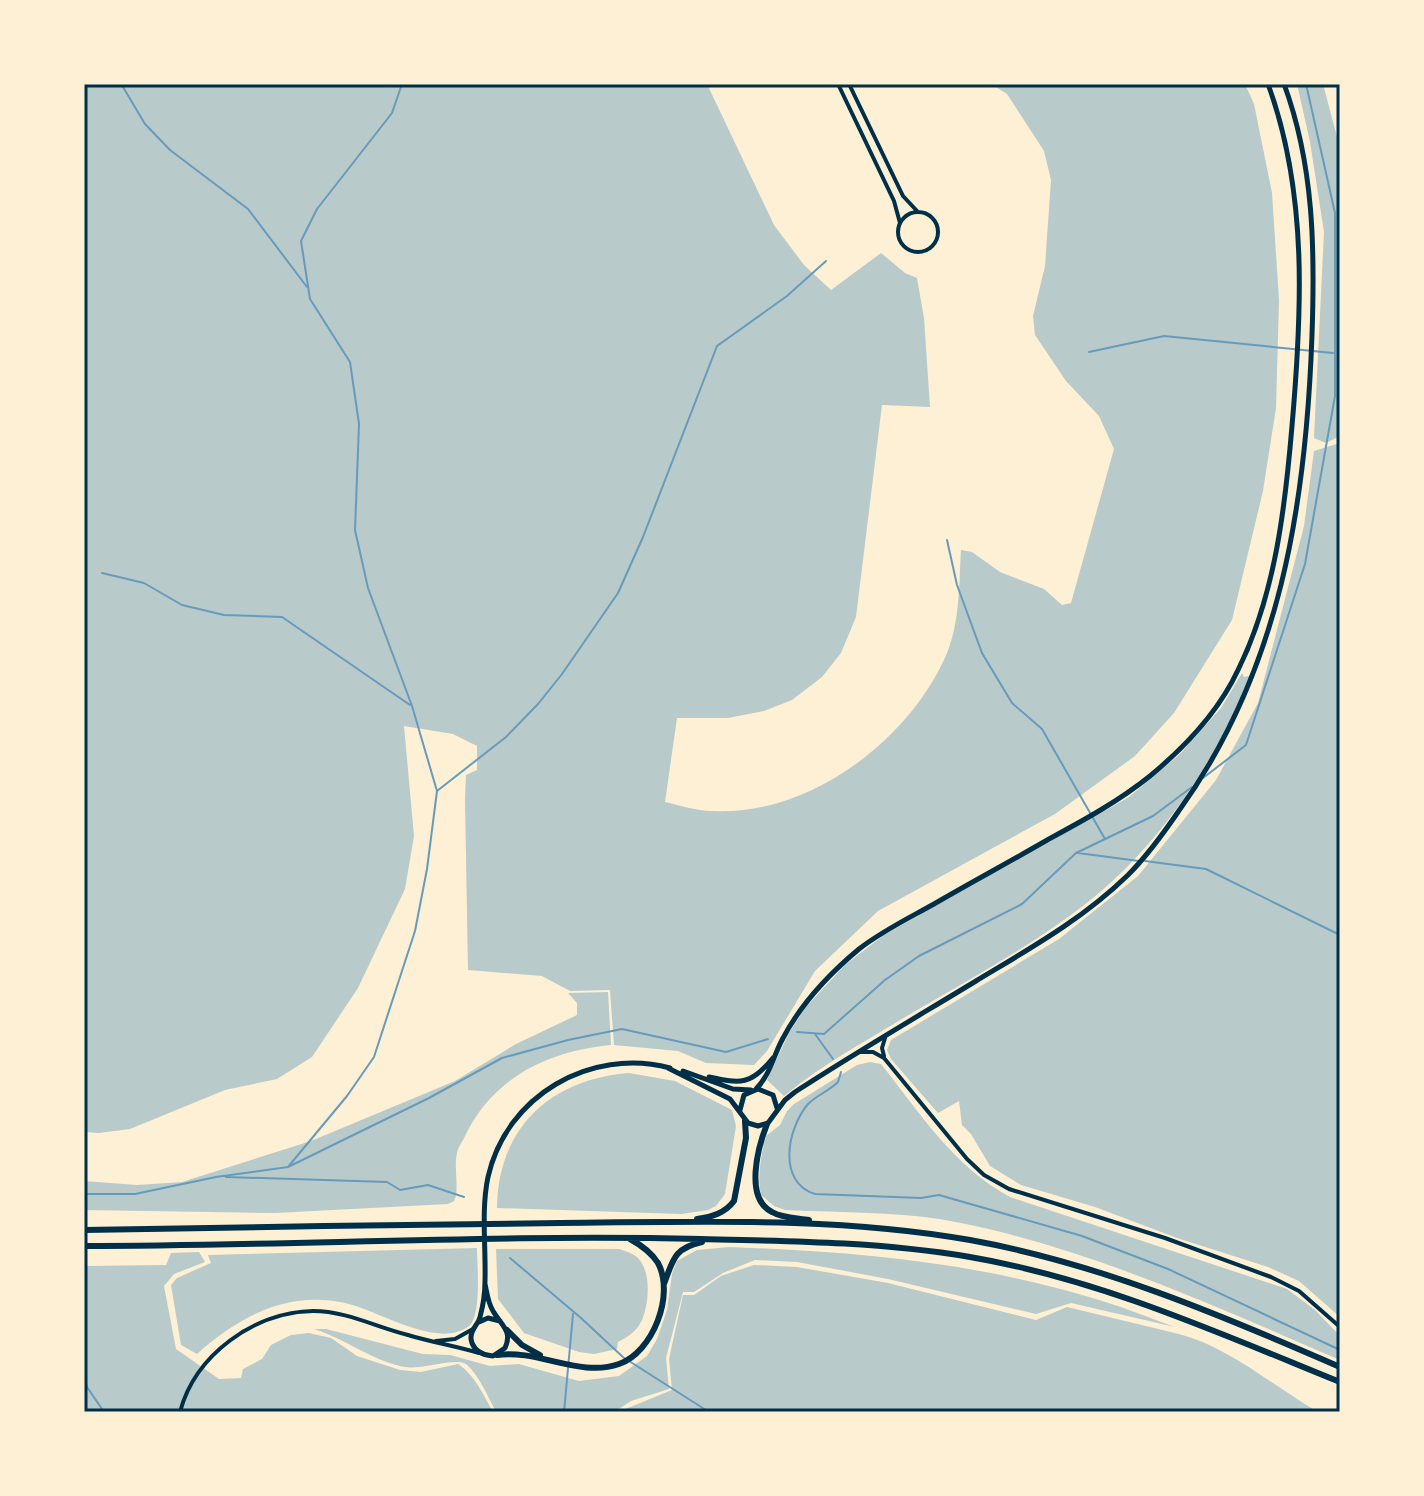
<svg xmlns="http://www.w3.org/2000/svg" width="1424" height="1496" viewBox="0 0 1424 1496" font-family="Karla,sans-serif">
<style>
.green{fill:#b9caca}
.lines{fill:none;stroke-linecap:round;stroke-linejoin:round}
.stream{stroke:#669bbc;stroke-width:2}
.minor{stroke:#003049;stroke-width:4}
.tertiary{stroke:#003049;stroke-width:4}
.secondary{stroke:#003049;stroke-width:5}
.trunk{stroke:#003049;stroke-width:6}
.neatline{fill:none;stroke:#003049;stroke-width:3}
</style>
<rect width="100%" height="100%" fill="#fdf0d5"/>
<path class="green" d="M84 84H707L774 225 804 265 831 290 881 253 905 273 917 278 924 318 930 407 882 405 856 617 841 653 822 677 792 700 764 711 728 718H677L665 802C679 805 697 811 712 811 809 817 911 739 947 653 960 622 959 583 961 550L972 552 1000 572 1044 589 1062 605 1071 603 1114 449 1099 416 1066 381 1035 335 1033 316 1045 266 1051 180 1044 151 1007 94 991 84H1245L1254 104 1272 193 1279 300 1276 408 1263 491 1232 620 1174 713 1135 756 1055 814 878 911 815 971 767 1051 754 1065 706 1063 678 1051 614 1045 610 990 570 991 542 976 468 970 465 799 466 775 477 770V746L453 734 404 726 414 836 405 889 358 988 312 1057 277 1079 225 1090 130 1129 99 1133 84 1132Z
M1297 84H1323L1340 148V436L1326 443 1314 438 1324 232 1310 142Z
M1340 443V1317L1299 1281 1268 1267 1177 1238 1095 1207 1021 1185 990 1166 971 1134 962 1125 959 1101 938 1113 891 1059 887 1050 891 1040 1059 939 1138 876 1216 780 1258 703 1304 526 1314 451Z
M1242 673 1244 677 1249 676C1219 758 1157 848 1088 902 1032 946 968 980 907 1016 866 1041 821 1065 784 1096L767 1080 789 1033 805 1008 845 965 884 935 1129 797 1179 755 1221 708Z
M608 992 611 1045C549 1051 493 1077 465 1136 463 1141 458 1147 457 1153 454 1166 458 1183 456 1196L454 1201 448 1204 275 1213 84 1210V1181L137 1185 182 1182 311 1141 455 1081 516 1044 577 1015V1003L568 993Z
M870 1062 881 1064C920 1113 954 1167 1010 1197L1287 1289 1315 1310 1340 1336V1360C1217 1307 1093 1250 961 1223 904 1211 843 1213 785 1210L774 1206 761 1195C757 1175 761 1156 766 1136L780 1125 787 1111 794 1104 857 1065Z
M629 1073 675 1081 732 1110 736 1126 725 1194 716 1206 708 1210 681 1214 497 1208C498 1127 551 1079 629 1073Z
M729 1247C849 1251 973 1262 1089 1297 1118 1305 1147 1317 1175 1327L1071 1303 1036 1314 888 1279 797 1262 755 1260 723 1273 694 1292H683L666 1358 669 1389 631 1401 614 1412H496C488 1397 479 1375 466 1364 457 1357 420 1370 405 1367 372 1361 346 1339 314 1329H326L423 1354 450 1355 490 1366 519 1364 579 1381 619 1376 647 1356 657 1339 667 1310 672 1274 677 1261 697 1250Z
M477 1248C477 1265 482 1315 469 1326 437 1351 374 1307 340 1302 283 1292 238 1318 197 1354L181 1345 171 1285 177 1278 211 1263 208 1255Z
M496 1249H619C625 1251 632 1253 637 1257 652 1271 649 1303 642 1320 637 1331 628 1337 618 1342L617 1349 594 1354 579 1352 524 1333 498 1299Z
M199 1252 205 1262 174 1274 164 1286 176 1349 219 1379 241 1378 243 1369 262 1359 271 1345 291 1335 309 1333 331 1338 357 1356 400 1370 421 1372 458 1364C475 1375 484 1396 493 1412H84V1266L166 1265 171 1253Z
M754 1265 797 1267 888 1283 1036 1320 1067 1307 1179 1334C1229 1347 1273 1386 1318 1412H618L672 1390 669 1359 683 1295H694L721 1276Z"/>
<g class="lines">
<path class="stream" d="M123 87 145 124 170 150 248 209 307 287
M1089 352 1164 336 1333 353
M947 540 957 585 982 653 1012 703 1042 729 1105 839
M102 573 144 583 182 605 224 615 282 617 410 705
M1203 778 1246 745 1305 564 1335 396V213L1306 84
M437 791 506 737 538 704 562 674 618 593 643 537 717 346 787 296 826 261
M1078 853 1139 861
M1145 861 1206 869 1340 935
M797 1032 824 1034 885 980 919 956 1022 904 1076 853 1153 816 1192 787
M815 1034 833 1059
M841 1072 838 1082C829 1091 817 1095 808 1104 787 1129 777 1182 815 1194L921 1198 939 1195 1082 1236 1168 1269 1340 1350
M288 1167 347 1096 374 1057 415 931 427 869 437 791 412 706 368 588 355 530 359 424 350 362 310 299 301 241 317 209 392 113 402 84
M226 1177 387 1182 400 1190 428 1185 464 1197
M84 1194H135L216 1177 288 1167 429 1098 502 1058 568 1040 622 1029 726 1052 768 1039
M510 1258 581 1318 624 1358
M629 1361 709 1412
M84 1375 87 1387 104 1412
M564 1412 573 1314"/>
<path class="minor" d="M838 84 894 201 900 223
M849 84 903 196 918 212
M898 232a20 20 0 1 1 40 0a20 20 0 1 1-40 0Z
M861 1052H873L884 1058 967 1159 984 1175 1009 1189 1165 1238 1271 1277 1299 1291 1340 1327
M884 1056 882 1048 885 1038"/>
<path class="tertiary" d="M436 1341 455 1339 473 1329
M180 1412C195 1355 254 1312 313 1311 346 1311 376 1327 408 1335 431 1342 455 1346 479 1353"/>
<path class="secondary" d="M668 1068 730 1099 748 1123 758 1126 768 1123 785 1100 795 1092C855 1053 915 1018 976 981 1029 949 1083 919 1128 875 1147 856 1163 834 1178 812 1280 671 1306 506 1312 335 1315 250 1314 165 1284 84
M683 1071 733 1089 751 1090
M709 1077C741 1084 751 1085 773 1058
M756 1089C770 1075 773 1057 782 1040 800 1005 829 974 859 949 882 931 909 918 934 904 972 882 1011 861 1049 839 1084 820 1119 801 1150 776 1185 747 1219 711 1238 670 1275 595 1285 509 1292 426 1302 312 1308 193 1268 84
M740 1110 744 1095 758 1089 773 1095 777 1108
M485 1284C487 1293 488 1303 493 1311 501 1325 513 1331 505 1348L493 1356C482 1355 473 1351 471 1339 470 1330 478 1325 480 1317 483 1306 485 1292 485 1281 486 1247 481 1210 488 1177 506 1096 590 1047 670 1068
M479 1322 488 1318 500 1321"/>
<path class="trunk" d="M767 1124C758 1147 744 1198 772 1212 782 1218 797 1218 809 1220
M697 1219C712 1217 725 1213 734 1201L746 1138 745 1121
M84 1230C243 1227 401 1225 560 1223 696 1222 835 1216 970 1240 1098 1263 1221 1315 1340 1367
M84 1246C290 1246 495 1234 701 1239 791 1241 880 1242 970 1257 1099 1279 1219 1333 1340 1382
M664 1284C673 1260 674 1248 702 1242
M507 1330 522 1345 540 1355
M497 1355C538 1349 580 1378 619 1364 653 1352 675 1295 658 1263 651 1252 641 1245 630 1239"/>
</g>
<rect width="1424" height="1496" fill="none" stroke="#fdf0d5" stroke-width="172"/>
<rect x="86" y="86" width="1252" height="1324" class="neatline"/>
</svg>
